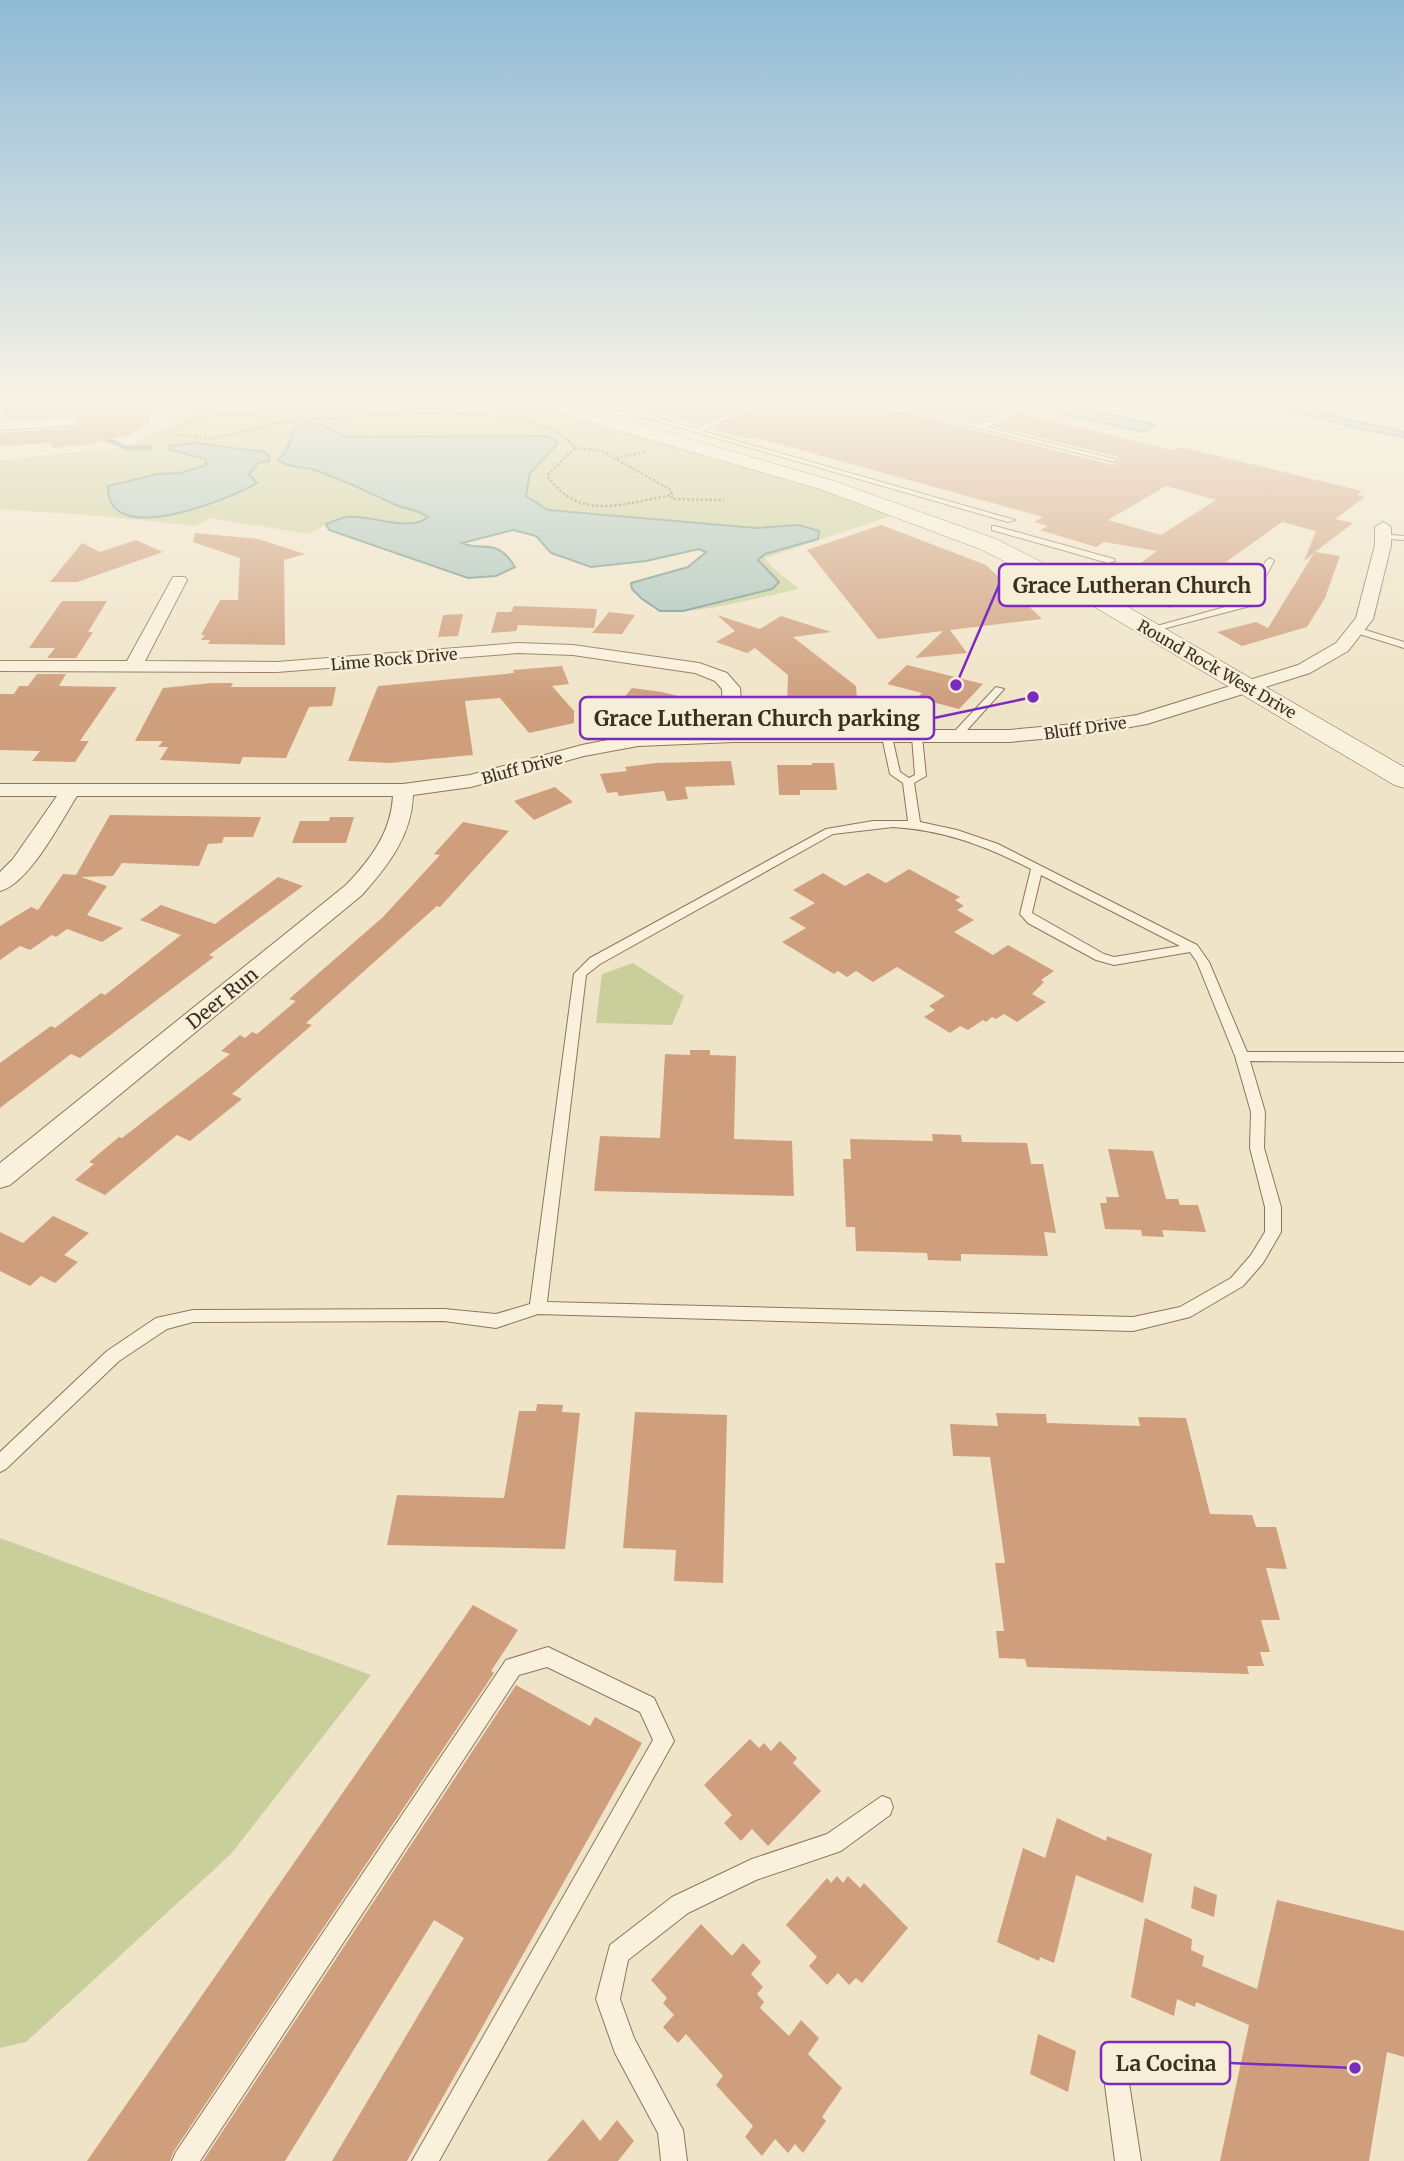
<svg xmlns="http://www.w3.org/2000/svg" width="1404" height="2161" viewBox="0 0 1404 2161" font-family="Merriweather,serif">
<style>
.green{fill:#c9cf9b}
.water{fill:#a9c4bc;stroke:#6f938a;stroke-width:2}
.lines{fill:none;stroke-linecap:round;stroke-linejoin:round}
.stream{stroke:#6f938a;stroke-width:4.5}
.building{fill:#cf9f7d;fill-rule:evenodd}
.lane-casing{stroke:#8d765c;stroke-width:2}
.street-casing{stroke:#8d765c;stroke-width:2}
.secondary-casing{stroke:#6f573f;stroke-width:1}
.path{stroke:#8d765c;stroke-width:2.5;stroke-dasharray:2.5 2;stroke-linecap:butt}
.lane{fill:#faf1dc;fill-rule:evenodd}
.street{fill:#faf1dc;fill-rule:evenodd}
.secondary{fill:#faf1dc;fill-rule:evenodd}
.labels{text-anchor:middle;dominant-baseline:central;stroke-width:5;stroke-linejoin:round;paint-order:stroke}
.far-street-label{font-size:16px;fill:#3d2e20;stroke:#f7eed8}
.street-label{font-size:19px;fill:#3d2e20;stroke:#f7eed8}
.leader{fill:none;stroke:#7b2cbf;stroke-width:2.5}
.callout-dot{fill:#7b2cbf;stroke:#f7eed8;stroke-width:2.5}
.callout{fill:#f7eed8;stroke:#7b2cbf;stroke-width:2.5}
.callout-label{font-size:21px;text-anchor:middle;font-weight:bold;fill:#3d2e20}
</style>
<rect width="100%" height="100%" fill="#f0e4c8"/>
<path class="green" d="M211 400 497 407 498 400H537L581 418 829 491 897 514 765 558 773 568 799 589C764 596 696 615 663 611 651 609 633 595 631 583L688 567 706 552 699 549 646 561 591 567 551 553 535 536 513 530 462 543C471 547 477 544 486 545 499 546 509 557 515 567L496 576 468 578 329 530 326 524 309 534 210 518 196 526 101 516 0 509V460L126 447Z
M633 963 684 996 672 1025 596 1023 602 974Z
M0 1538 371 1675 231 1854 26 2042 0 2048Z"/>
<path class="water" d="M1252 400H1288L1337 417 1404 432V437L1356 428Z
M1069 405 1156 425 1143 432 1056 412Z
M307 424H321L345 437 547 436 557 441V444L530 473 526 496 548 510 756 528 799 525 819 531 818 539 765 554 758 560 779 582 772 589 683 611H660L641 598 632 589 631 583 688 567 706 552 699 549 646 561 591 567 551 553 536 536 513 530 462 543C484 553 496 536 515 567L496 576 468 578 329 530 326 524C332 522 340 518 347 517 369 514 410 533 428 517 416 508 406 510 394 504 367 492 342 479 314 470 302 466 288 468 278 460L285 453 295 429Z
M194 443 264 452 269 456V461L258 463 249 475 257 483C231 498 106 551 108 486L158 474 181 473 206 465V459L170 450V446Z"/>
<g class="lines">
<path class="stream" d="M98 435 127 448H150"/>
</g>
<path class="building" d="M57 400H152L149 425 126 436 78 446 75 444 56 449 48 443 0 446V433L77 427V417L71 415 0 419 6 408 56 403Z
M656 400H755L698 425 638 407Z
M771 400H865L867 403 1113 465 1121 461 1119 457 994 426 1019 413 1163 448 1175 450 1180 447 1362 491 1357 495 1365 497 1335 519 1353 523 1315 552 1340 556 1325 598 1307 627 1242 646 1217 632 1256 622 1268 628 1314 553 1304 561 1316 531 1282 522 1226 562 1240 566 1213 586 1218 589 1170 608 1145 597 1154 593 1115 582 1157 551 1104 542 1096 547 1040 530 1048 526 1034 522 1043 517 754 437 749 439 713 429ZM1166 486 1216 500 1161 535 1108 520Z
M888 400H966L1005 410 980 422Z
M881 525 986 565 1042 619 950 630 967 653 915 658 943 631 878 639 807 550Z
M195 533 258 539 305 554 284 560 285 645 208 644 210 640H201L205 635H201L220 600H238L240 558 193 542Z
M136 540 163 552 77 582H50L82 543 100 552Z
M62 601H107L88 632H93L76 658H47L55 648H29Z
M514 606 597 609 594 628 518 625 516 631 491 633 497 612H511Z
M609 612 635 615 622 634 592 633Z
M463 614 458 636 438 637 443 615Z
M717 615 760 629 781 616 831 632 793 637 856 686 858 716 810 715V707H787L788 675 755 648 747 653 716 642 735 631Z
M907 665 983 684 959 709 917 698 922 693 887 684Z
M562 666 569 684 552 686 574 711V723L529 733 500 698 465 701 473 755 390 763 348 761 378 686 514 673 513 670Z
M37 674H66L59 686 117 687 80 741H89L75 762 32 761 40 751 0 750V694H14L19 686H28Z
M211 683H233L231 687H336L332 706 309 707 286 758 243 757 240 764 160 760 168 747H158L163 741H135L163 688Z
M632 688 662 692 686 698 672 717 616 707Z
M731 761 735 785 685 787 688 799 667 801 664 791 619 796 617 792 607 793 600 774 627 771 625 767 656 763Z
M812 763H834L837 790H800V795H779L777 765H812Z
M555 787 573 802 534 820 514 801Z
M110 815 261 817 253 837H224L222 843 208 844 199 866 122 863 113 876 81 877 107 886 87 915 123 928 102 942 67 929 56 937 52 935 30 950 20 946 0 960V926L31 907 38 910 63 874 76 875Z
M330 817H354L346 843H292L300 821H329Z
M463 822 509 831 440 907 437 906 306 1023 312 1025 232 1094 242 1099 190 1141 177 1135 105 1195 75 1180 94 1164 89 1162 119 1137 122 1138 230 1054 221 1051 240 1035 245 1038 252 1032 257 1034 296 1001 289 999 383 917 440 855 434 854Z
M909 869 960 897 955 900 964 906 957 910 974 920 954 932 993 955 1008 945 1054 971 1041 980 1044 982 1032 994 1046 1002 1017 1022 1004 1014 996 1019 992 1017 986 1022 983 1020 968 1030 960 1026 950 1033 924 1017 935 1010 929 1006 945 996 897 967 873 982 856 971 847 977 838 971 834 974 782 942 806 928 789 918 815 903 793 890 823 873 845 886 868 873 886 883Z
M278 877 303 886 209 955 214 957 80 1058 71 1054 0 1108V1063L51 1026 55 1028 101 993 105 995 181 935 140 920 161 905 215 924Z
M690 1050H710V1055L736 1056 734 1139 792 1141 794 1196 594 1191 600 1136 660 1138 665 1054 690 1055Z
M932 1134 961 1135 962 1142 1027 1143 1031 1164H1043L1056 1233 1044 1232 1048 1256 961 1254V1261L928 1260 927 1253 856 1251 855 1227H846L843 1159H851L850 1139 933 1141Z
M1108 1149 1153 1151 1166 1199H1178L1180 1205H1198L1206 1232 1162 1230 1164 1237 1142 1236 1141 1230 1105 1229 1100 1203H1107L1106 1197H1119Z
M53 1216 89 1233 64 1255 78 1262 55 1283 41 1276 30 1286 0 1271V1232L23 1243Z
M537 1404 563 1405 562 1412 580 1413 565 1549 387 1545 397 1495 504 1498 519 1411H536Z
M635 1412 727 1415 723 1583 674 1581 676 1550 623 1548Z
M996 1413 1046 1414 1047 1423 1140 1426 1138 1417 1186 1418 1210 1514 1252 1515 1256 1527H1276L1287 1569 1266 1568 1280 1620H1261L1270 1652H1260L1264 1666H1247L1249 1674 1027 1667 1025 1659 999 1658 996 1631H1004L995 1563H1005L990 1457 953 1456 950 1424 998 1426Z
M473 1605 518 1630 491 1671 494 1673 174 2151 170 2161H87Z
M516 1685 590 1726 595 1717 642 1743 407 2161H332L464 1938 434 1920 285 2161H203Z
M750 1739 759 1748 764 1743 771 1751 780 1741 797 1758 793 1763 821 1791 768 1846 752 1829 741 1841 724 1823 732 1815 704 1785Z
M1057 1818 1106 1841 1107 1836 1152 1854 1143 1903 1076 1875 1054 1963 1040 1957 1039 1961 997 1942 1023 1848 1045 1858Z
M837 1876 843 1883 848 1876 860 1888 864 1883 908 1928 862 1983 856 1978 849 1985 838 1973 827 1985 809 1966 817 1957 786 1925 827 1878 831 1883Z
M1194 1886 1217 1895 1214 1917 1191 1908Z
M1277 1900 1404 1931V2057L1387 2052 1369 2161H1220L1249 2025 1196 2002 1195 2007 1177 1999 1174 2016 1131 1997 1145 1918 1192 1939 1191 1950 1204 1956 1202 1966 1257 1989Z
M701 1924 732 1956 743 1943 761 1962 751 1974 763 1987 757 1994 764 2002 760 2008 789 2036 801 2020 819 2038 808 2054 842 2088 822 2117 826 2121 803 2153 795 2144 788 2153 775 2139 762 2156 745 2137 753 2126 716 2085 723 2076 686 2034 678 2043 663 2027 674 2015 663 2003 667 1998 651 1980Z
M1038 2034 1076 2051 1068 2092 1030 2074Z
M583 2119 600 2141 617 2120 634 2141 618 2161H547Z"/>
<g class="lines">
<defs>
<path id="lane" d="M602 400H609L619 406 643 400H653L627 408 695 429 761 400H769L702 431 1015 520 1008 522 619 410 587 417V415L612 408Z
M868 400H878L980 425 1021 405 1023 408 987 427 1118 460 1114 462Z
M995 526 1114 559 1115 561 1108 563 992 530V526Z
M1379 534 1404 536V540L1379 538Z
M1270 558 1274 561 1250 606 1151 632 1146 629 1243 602 1266 561Z
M1356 627 1404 642V648L1353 632V628Z
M996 687 1004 689 959 739H951V735Z
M887 734 892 737 900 772 909 778 915 775 912 737 917 734 922 737 926 776 914 783 920 822 957 830 998 844 1197 945 1209 962 1247 1052H1404V1062L1250 1061 1265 1112 1264 1148 1281 1207V1232L1263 1263 1243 1286 1190 1317 1133 1331 538 1314 496 1328 444 1321 193 1322 167 1329 119 1361 6 1469 0 1472V1452L107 1351 156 1318 193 1310 444 1309 496 1314 530 1304 574 974 590 958 826 829 873 821H908L903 783 890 774 882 737ZM893 827C944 830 986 846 1031 869L1020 914 1028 923 1096 960 1114 965 1190 952 1197 962 1235 1056 1251 1112 1250 1148 1265 1207V1232L1251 1255 1231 1278 1180 1307 1133 1317 547 1302 586 975 600 964 833 834ZM1041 875 1180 946 1114 957 1104 954 1032 913Z
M548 1647 654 1698 674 1741 439 2161H412L653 1740 640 1712 547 1667 519 1675 200 2161H172L176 2152 506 1660Z
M882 1796 890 1799 893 1807 890 1815 841 1851 756 1880 688 1913 628 1960 620 1999 634 2038 683 2130 687 2161H661L658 2133 615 2053 596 1999 610 1945 672 1897 752 1859 827 1834Z
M1115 2058 1124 2061 1127 2070 1141 2161H1115L1103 2070 1106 2061Z"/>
<path id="street" d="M70 418 75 419V425L0 430V422Z
M1383 522 1391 527V545L1373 619 1348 651 1310 673 1147 724 1086 735 1009 742H734L638 746 584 756 471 787 413 795C412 835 388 866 362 895L10 1185 0 1188V1163L346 885C370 860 391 833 393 796H77C61 821 29 884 0 891V872L13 859 57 796H0V784H403L470 775 582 745 638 734 724 731 722 689 715 681 695 673 573 655 518 653 277 672 0 671V661H127L173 577H185L187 580 145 661 277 662 518 643 573 645 699 663 727 673 740 688 743 730H1009L1086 723 1137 715 1298 665 1336 643 1356 618 1375 545V527Z"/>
<path id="secondary" d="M543 400H567L596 412 834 481 996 539 1109 596 1404 767V788L1394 785 1093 606 980 549 820 489 582 420 546 404Z"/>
</defs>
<use href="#lane" class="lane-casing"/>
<use href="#street" class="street-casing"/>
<use href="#secondary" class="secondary-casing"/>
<path class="path" d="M225 414 252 415 277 423 212 439 174 434 173 430 198 419Z
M277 423C337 418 540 394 575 448
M575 448 547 475C579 524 627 502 673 495
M575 448 602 451 671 490 672 499 724 500
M616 458 645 452"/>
<use href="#lane" class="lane"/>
<use href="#street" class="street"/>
<use href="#secondary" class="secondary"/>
</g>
<linearGradient id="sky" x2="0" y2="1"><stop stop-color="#8fbad6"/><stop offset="0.57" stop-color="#f8f3e6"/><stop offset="1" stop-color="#f8f3e6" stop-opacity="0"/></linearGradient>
<rect width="1404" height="702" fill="url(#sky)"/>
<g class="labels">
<g class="far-street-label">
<text transform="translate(394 659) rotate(-5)">Lime Rock Drive</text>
<text transform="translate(1217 669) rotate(30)">Round Rock West Drive</text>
<text transform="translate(1085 728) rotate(-8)">Bluff Drive</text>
<text transform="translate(522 768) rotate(-15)">Bluff Drive</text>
</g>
<g class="street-label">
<text transform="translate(222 998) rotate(-39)">Deer Run</text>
</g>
</g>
<path class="leader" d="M956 685L999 585M1033 697L934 718M1355 2068L1230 2063"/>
<g class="callout-dot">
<circle cx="956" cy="685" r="7"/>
<circle cx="1033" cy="697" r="7"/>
<circle cx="1355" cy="2068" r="7"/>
</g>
<g class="callout">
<rect x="999" y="564" width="266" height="42" rx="7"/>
<rect x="580" y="697" width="354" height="42" rx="7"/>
<rect x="1101" y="2042" width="129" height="42" rx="7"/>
</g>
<g class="callout-label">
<text x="1132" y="593">Grace Lutheran Church</text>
<text x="757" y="726">Grace Lutheran Church parking</text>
<text x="1166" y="2071">La Cocina</text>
</g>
</svg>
